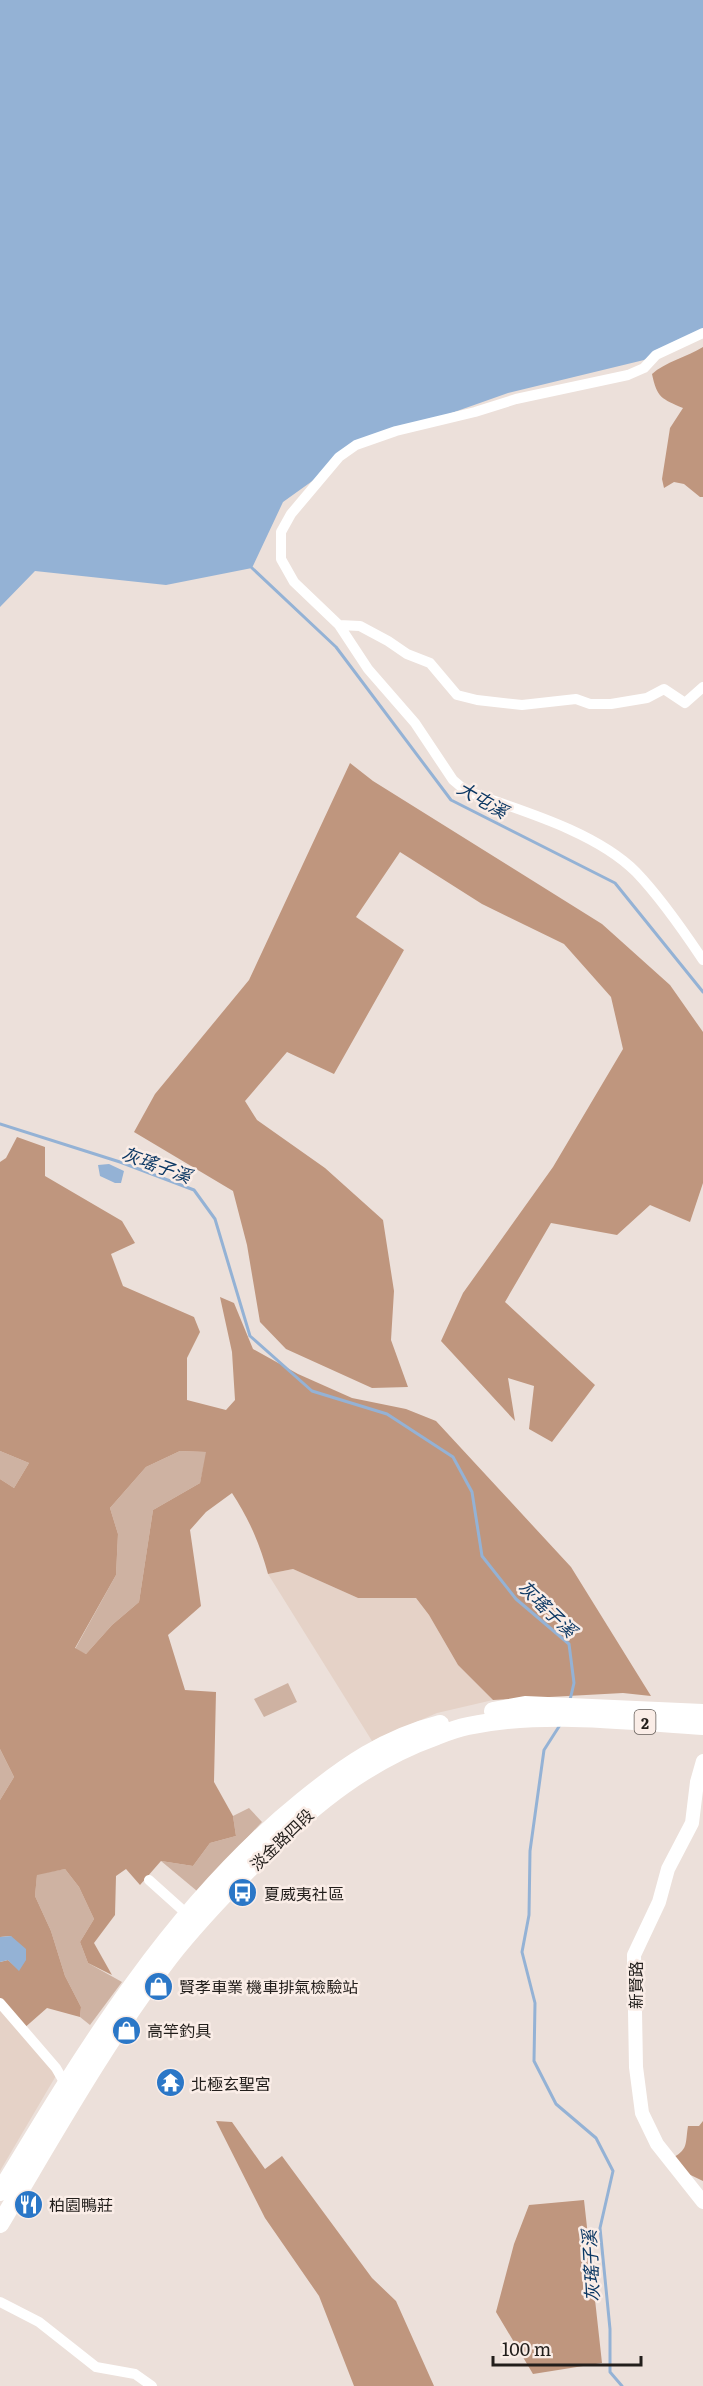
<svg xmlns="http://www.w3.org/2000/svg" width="703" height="2386" viewBox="0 0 703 2386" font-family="Literata,'Noto Sans TC',serif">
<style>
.built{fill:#e5d2c7}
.green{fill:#ceb2a2}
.forest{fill:#bf967e;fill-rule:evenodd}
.water{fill:#94b2d5}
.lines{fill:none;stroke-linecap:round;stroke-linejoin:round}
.stream{stroke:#94b2d5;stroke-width:3}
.minor{stroke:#fff;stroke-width:10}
.tertiary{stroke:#fff;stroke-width:14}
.primary{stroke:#fff;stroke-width:18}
.labels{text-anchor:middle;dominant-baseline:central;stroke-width:5;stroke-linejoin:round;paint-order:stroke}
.shield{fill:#faede7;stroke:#635c58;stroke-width:1.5}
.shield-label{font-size:15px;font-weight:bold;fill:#221e1b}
.street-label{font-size:16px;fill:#221e1b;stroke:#faede7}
.poi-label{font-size:16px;fill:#221e1b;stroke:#faede7;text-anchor:start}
.water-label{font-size:18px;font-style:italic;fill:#0b3763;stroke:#faede7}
</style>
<rect width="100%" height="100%" fill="#ece0da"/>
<path class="built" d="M293 1569 358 1598H416L429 1615 458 1665 493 1700 437 1713 372 1741 268 1574Z
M0 2004 57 2074 0 2171Z"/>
<path class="green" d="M0 1451 29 1463 14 1488 0 1479Z
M180 1451 207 1452 200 1483 153 1510 139 1602 112 1625 86 1654 75 1649 116 1575 118 1534 110 1508 146 1467Z
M288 1683 297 1702 264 1717 254 1699Z
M0 1749 14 1777 0 1800Z
M249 1808 262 1822 197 1891 161 1861 193 1866 210 1843 236 1836 233 1816Z
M65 1869 79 1887 94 1919 80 1942 88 1963 122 1982 90 2025 80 2017 81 2007 65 1976 51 1931 35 1896 37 1874Z"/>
<path class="forest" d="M703 347V497H700L684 484 674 482 664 488 662 479 670 428 683 408C662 399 657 398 652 374 665 362 687 357 703 347Z
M350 763 373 781 602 924 670 985 703 1032V1183L690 1222 650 1205 617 1235 551 1223 505 1302 595 1385 552 1442 529 1429 534 1386 508 1378 515 1421 441 1341 463 1293 553 1167 623 1049 611 997 564 944 482 904 400 852 356 917 404 950 334 1074 287 1052 245 1101 257 1120 325 1168 383 1220 394 1291 391 1340 408 1387 372 1388 286 1349 260 1322 247 1245 233 1191 134 1132 155 1094 249 980Z
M17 1137 45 1147V1176L122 1221 135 1243 111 1254 123 1286 194 1317 200 1332 187 1358V1400L226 1410 235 1400 232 1352 220 1297 234 1303 253 1349 298 1374 352 1398 406 1409 436 1421 571 1567 651 1696 623 1693 493 1700 458 1665 429 1615 416 1598H358L293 1569 268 1574C260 1544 249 1519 232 1493L206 1512 190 1530 201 1606 168 1635 185 1690 216 1692 214 1782 233 1816 236 1836 210 1843 193 1866 161 1861 140 1885 126 1869 116 1876 115 1915 94 1943 112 1975 88 1963 80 1942 94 1919 79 1887 65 1869 37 1875 35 1896 51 1931 65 1976 81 2007 80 2017 47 2008 22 2030 0 2004V1962L8 1960 19 1970 11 1936 0 1937V1800L14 1777 0 1749V1479L14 1488 29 1463 0 1451V1162L6 1158ZM180 1451 206 1452 200 1483 153 1510 139 1602 112 1625 86 1654 75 1648 116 1575 118 1534 110 1508 146 1467Z
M216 2121 232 2122 265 2169 282 2156 372 2278 396 2301 434 2386H354L319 2296 265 2218Z
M703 2121V2181L676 2168 670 2159C689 2150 685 2144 688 2126H699Z
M584 2200 602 2363 533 2374 496 2312 514 2244 529 2205Z"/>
<path class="water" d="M0 0H703V328L644 360 508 393 364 444 283 502 252 568 166 585 35 571 0 607Z
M109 1164 124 1171 121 1183H115L100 1176 98 1165Z
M11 1936 26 1949V1960L19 1971 8 1960 0 1962V1937Z"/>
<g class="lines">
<path class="stream" d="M252 568 336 647 451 800 615 883 703 992
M0 1124 120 1162 194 1190 215 1219 250 1336 312 1391 387 1414 453 1457 472 1492 482 1556 516 1599 569 1644 574 1683 570 1700
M560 1725 544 1750 530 1851 529 1915 522 1952 535 2003 534 2061 556 2104 596 2138 613 2171 600 2228 610 2329V2372L622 2386"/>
<path class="minor" d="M703 333 656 355 644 368 628 375 516 399 475 412 396 431 356 445 339 457 291 514 281 532V559L294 582 339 625 368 669 415 723 453 780 466 791C519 810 595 831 636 872 661 898 683 930 703 960
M339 625 360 626 388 641 407 654 430 663 457 695 477 700 522 705 576 699 590 704H611L647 698 664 689 685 703 703 687
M149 1880 188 1915
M0 2003 56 2068 67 2087
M0 2302 39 2322 96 2367 135 2374 152 2386"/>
<path class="tertiary" d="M703 1761 697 1782 692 1823 668 1869 659 1902 634 1955 636 2067 642 2113 657 2144 703 2202"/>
<path class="primary" d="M493 1711 525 1705 703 1713
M0 2192C85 2051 172 1906 302 1801 345 1766 385 1738 440 1724
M0 2224C54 2134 105 2042 169 1958 198 1921 231 1887 264 1854 315 1803 369 1760 437 1736 447 1732 458 1728 468 1726 545 1710 625 1721 703 1726"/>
</g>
<defs>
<symbol id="bus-disc" viewBox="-11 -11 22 22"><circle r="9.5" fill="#2b77c7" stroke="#faede7"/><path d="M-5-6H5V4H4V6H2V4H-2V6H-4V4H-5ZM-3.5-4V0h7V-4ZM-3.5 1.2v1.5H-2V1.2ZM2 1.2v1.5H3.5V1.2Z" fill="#fff"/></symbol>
<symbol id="shop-disc" viewBox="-11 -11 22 22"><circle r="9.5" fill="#2b77c7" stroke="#faede7"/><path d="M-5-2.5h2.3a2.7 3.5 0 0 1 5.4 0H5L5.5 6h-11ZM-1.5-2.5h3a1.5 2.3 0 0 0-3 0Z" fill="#fff"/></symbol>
<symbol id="temple-disc" viewBox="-11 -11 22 22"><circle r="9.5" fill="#2b77c7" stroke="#faede7"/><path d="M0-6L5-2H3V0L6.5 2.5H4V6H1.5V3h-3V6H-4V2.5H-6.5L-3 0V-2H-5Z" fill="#fff"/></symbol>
<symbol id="restaurant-disc" viewBox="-11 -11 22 22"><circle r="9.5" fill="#2b77c7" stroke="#faede7"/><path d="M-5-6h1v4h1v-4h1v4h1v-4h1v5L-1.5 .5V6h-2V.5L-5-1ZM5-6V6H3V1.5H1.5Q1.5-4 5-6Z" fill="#fff"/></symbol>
</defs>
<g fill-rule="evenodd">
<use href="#bus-disc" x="226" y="1876" width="33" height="33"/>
<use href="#shop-disc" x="142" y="1970" width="33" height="33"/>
<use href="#shop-disc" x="110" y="2014" width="33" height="33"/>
<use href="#temple-disc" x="154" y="2066" width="33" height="33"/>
<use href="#restaurant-disc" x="12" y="2188" width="33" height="33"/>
</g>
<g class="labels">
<rect class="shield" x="634.5" y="1710" width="21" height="24" rx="4.5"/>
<g class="shield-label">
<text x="645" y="1722">2</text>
</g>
<g class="street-label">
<text transform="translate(281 1839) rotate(-44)">淡金路四段</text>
<text transform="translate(635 1985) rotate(-90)">新賢路</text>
</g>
<g class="poi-label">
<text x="264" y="1893">夏威夷社區</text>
<text x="179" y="1986">賢孝車業 機車排氣檢驗站</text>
<text x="147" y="2030">高竿釣具</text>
<text x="191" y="2083">北極玄聖宮</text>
<text x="49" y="2204">柏園鴨莊</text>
</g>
<g class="water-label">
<text transform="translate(483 799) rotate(30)">大屯溪</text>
<text transform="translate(157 1164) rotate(20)">灰瑤子溪</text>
<text transform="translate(548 1608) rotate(44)">灰瑤子溪</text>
<text transform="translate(590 2266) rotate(-93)">灰瑤子溪</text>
</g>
</g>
<path d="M493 2356v9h148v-9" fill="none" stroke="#221e1b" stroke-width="3"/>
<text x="502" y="2356" font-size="18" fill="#221e1b" stroke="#faede7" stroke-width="4.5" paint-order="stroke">100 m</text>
</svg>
